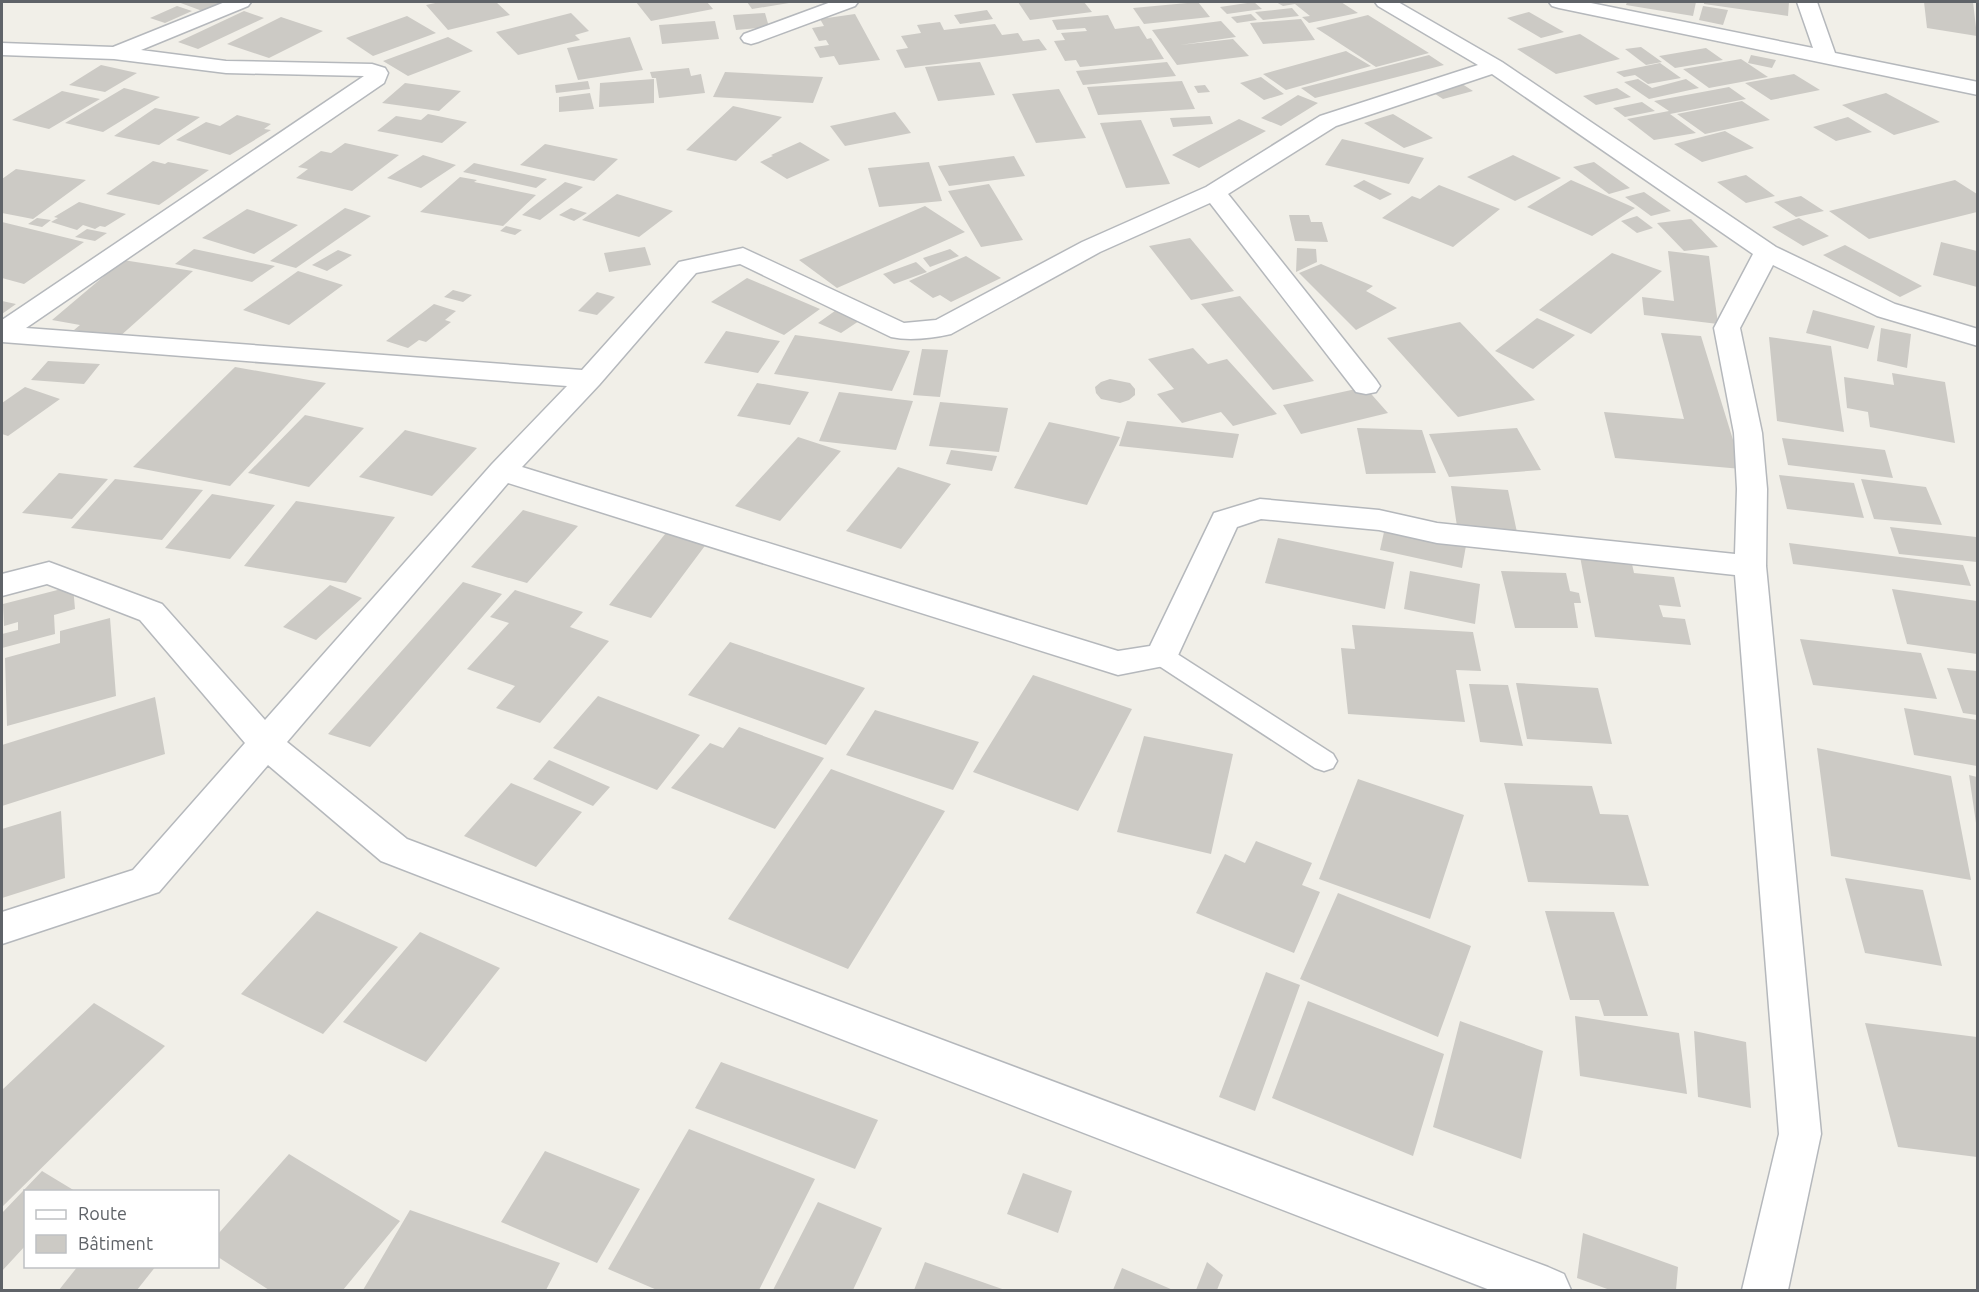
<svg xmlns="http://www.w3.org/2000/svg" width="1979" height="1292" viewBox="0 0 1979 1292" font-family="Ubuntu,sans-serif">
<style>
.building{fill:#cccac5}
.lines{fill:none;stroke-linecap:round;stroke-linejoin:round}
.lane-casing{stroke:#b5b8bc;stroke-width:3}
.street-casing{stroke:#b5b8bc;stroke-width:3}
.lane{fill:#fff;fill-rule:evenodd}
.street{fill:#fff;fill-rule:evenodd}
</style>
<rect width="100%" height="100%" fill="#f1efe8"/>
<path class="building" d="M178 2H230L205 12Z
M440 2H496L510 15 448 30 426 5Z
M636 2H707L713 9 651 21Z
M747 2H789V3L752 9Z
M1018 2H1084L1092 12 1030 20Z
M1198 2 1210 17 1144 24 1133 8Z
M1254 2 1262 9 1227 14 1220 7Z
M1276 2H1341L1358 13 1309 23 1302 17 1310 16 1295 4 1283 6Z
M1627 2H1696L1693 16 1626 5Z
M1704 2H1789L1788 16 1704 4Z
M1924 2H1973L1977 36 1927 28Z
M177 6 192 11 165 23 150 18Z
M1703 6 1728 10 1723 25 1699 20Z
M1292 8 1299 16 1263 20 1255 12Z
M987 10 993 19 960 24 954 15Z
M244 11 264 18 198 49 178 42Z
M1529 12 1564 32 1541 38 1507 18Z
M571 13 589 31 575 35 580 40 518 55 496 32Z
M765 13 769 27 736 30 733 15Z
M855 14 880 60 839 65 834 56 820 58 814 47 829 45 826 40 819 41 812 28 824 26 820 19Z
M1251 14 1257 20 1237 23 1231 17Z
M1108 15 1115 29 1139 26 1147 39 1151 38 1164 59 1080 67 1076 60 1065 61 1054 41 1065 40 1061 33 1087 31 1085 28 1057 30 1052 20Z
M1368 15 1429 53 1376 67 1316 28Z
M407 16 436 33 373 56 346 38Z
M281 17 323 31 269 58 227 44Z
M1301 19 1315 40 1263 44 1250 23Z
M715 21 719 39 662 44 659 25Z
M1221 21 1236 37 1180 45 1233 39 1249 56 1177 65 1152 30Z
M940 22 944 30 995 24 1002 35 1018 33 1023 41 1039 39 1047 50 905 68 896 50 908 48 901 36 921 33 917 25Z
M1580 34 1620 59 1556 74 1517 49Z
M448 37 473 51 408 76 383 61Z
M630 37 643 70 578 80 567 48Z
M1641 47 1662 62 1646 65 1625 49Z
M1706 48 1723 60 1675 68 1659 56Z
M1346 51 1371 66 1286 90 1263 74Z
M1429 55 1444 65 1315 98 1301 88Z
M1751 55 1776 60 1772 68 1748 63Z
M1741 59 1768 77 1709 88 1683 69Z
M980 62 995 95 938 101 925 67Z
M1167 62 1176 76 1083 85 1076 71Z
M1660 63 1681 78 1648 84 1635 75 1624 77 1616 72Z
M101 65 137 73 105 92 69 85Z
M689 68 691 76 701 74 705 93 659 98 656 78H652L650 72Z
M725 72 823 77 813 103 713 97Z
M1794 74 1820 90 1771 100 1745 83Z
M1261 77 1284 94 1264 100 1240 83Z
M654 79V103L599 107 600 83Z
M1638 79 1652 88 1686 79 1699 88 1649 99 1624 82Z
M588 81 590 89 556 93 555 85Z
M1182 81 1195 109 1098 115 1087 87Z
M1459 82 1473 91 1443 99 1429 90Z
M405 83 461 91 439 111 382 103Z
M1205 85 1210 92 1198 93 1194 86Z
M1729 87 1746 99 1670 114 1696 133 1654 140 1627 119 1669 111 1654 101Z
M124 88 160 97 103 132 65 123Z
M1617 88 1631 97 1596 105 1583 96Z
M1059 89 1086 138 1036 143 1012 94Z
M62 91 100 99 49 129 12 120Z
M590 93 594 109 559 112V97Z
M1886 93 1940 122 1894 135 1842 105Z
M1298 95 1318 103 1281 126 1261 118Z
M1742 101 1770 120 1705 134 1677 114Z
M1642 102 1655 111 1625 117 1613 108Z
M733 106 782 117 736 161 686 150Z
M155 108 200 117 159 145 114 136Z
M895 112 911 133 845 146 830 126Z
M428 114 467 122 442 143 377 131 396 116 421 120Z
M1393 114 1433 138 1404 148 1364 123Z
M237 115 271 124 264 129 271 130 230 155 176 140 206 122 220 126Z
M1210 116 1213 124 1173 127 1170 118Z
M1848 117 1872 132 1836 141 1813 127Z
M1239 119 1266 131 1199 168 1172 155Z
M1141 120 1170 184 1126 188 1100 123Z
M1725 131 1754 148 1702 162 1674 144Z
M1342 139 1424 158 1409 184 1325 165Z
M800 142 830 160 787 179 760 162 773 156 771 155Z
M345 143 399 155 352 191 296 178 308 169 298 167 321 151 331 153Z
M545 144 618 159 594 181 520 165Z
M423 155 456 165 421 188 387 178Z
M1513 155 1561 178 1515 201 1467 177Z
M1014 156 1025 176 949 186 938 166Z
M153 161 165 164 168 162 209 170 159 205 106 194Z
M929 162 942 201 879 207 868 168Z
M1594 162 1630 188 1609 194 1573 167Z
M474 163 547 179 536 188 463 172Z
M16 169 86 180 33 219 2 213V179Z
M1746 175 1775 196 1746 203 1717 182Z
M460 177 477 180 474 182 536 195 503 226 420 212Z
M1364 180 1392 194 1380 200 1353 186Z
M1571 180 1635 208 1592 236 1527 207Z
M1955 180 1977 194V212L1869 239 1829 211Z
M565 182 583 187 540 220 522 215Z
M989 184 1023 240 981 247 948 191Z
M1439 185 1500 209 1453 247 1382 218 1412 196 1420 199Z
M1644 192 1671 211 1651 216 1625 197Z
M617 194 673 211 639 237 582 220Z
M1801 196 1824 211 1796 217 1774 202Z
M79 202 126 214 105 227 100 226 95 229 83 225 77 230 51 222 58 218 54 217Z
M925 206 965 232 837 288 799 260Z
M345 208 371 216 296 268 270 261Z
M571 208 587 213 574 221 559 215Z
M247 209 298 225 254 254 202 238Z
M1289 215H1309L1311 222H1322L1328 242 1295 241Z
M1637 216 1653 228 1637 233 1621 221Z
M37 218 51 220 42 227 28 224Z
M1799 218 1829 236 1803 246 1772 227Z
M1691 219 1718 247 1684 251 1657 223Z
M2 222 84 242 24 284 2 278Z
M506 226 522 230 515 235 500 231Z
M87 229 107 233 95 241 75 237Z
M1190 238 1234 291 1191 300 1149 246Z
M1941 242 1977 251V287L1933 275Z
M1845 245 1922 286 1900 297 1823 255Z
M645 247 651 265 609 272 604 253Z
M1297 248 1316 249 1317 262 1296 272Z
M194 249 275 266 252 282 175 264Z
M950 249 959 256 930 267 923 258Z
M338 250 352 255 327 271 312 265Z
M1668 251 1709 256 1718 324 1644 315 1642 297 1674 301Z
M1612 253 1662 271 1591 334 1539 310Z
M966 256 1001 278 951 302 940 295 933 298 909 281Z
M123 260 193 271 118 338 74 330 80 325 52 320Z
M916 262 927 272 894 284 883 274Z
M1321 264 1373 286 1366 291 1397 308 1356 330 1299 273Z
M298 271 343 285 289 325 243 310Z
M747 278 820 309 784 335 711 302Z
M453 290 472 295 463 302 444 297Z
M597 292 615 297 597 315 578 311Z
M1240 296 1314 381 1273 390 1201 304Z
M2 301 16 304 2 314Z
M434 304 456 311 445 320 451 322 426 342 419 340 408 348 386 341Z
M839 308 862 319 841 333 818 323Z
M1813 310 1875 326 1868 349 1806 333Z
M1537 318 1575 335 1533 369 1495 351Z
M1460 322 1535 400 1458 417 1387 338Z
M1881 328 1911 334 1907 368 1877 361Z
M726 331 780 341 758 373 704 363Z
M1661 333 1701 336 1742 469 1615 458 1604 412 1684 419Z
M795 335 910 351 892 391 774 374Z
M1769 337 1831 346 1844 432 1777 421Z
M1193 348 1208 364 1227 359 1277 414 1233 426 1221 412 1182 423 1157 394 1174 389 1148 359Z
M922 349 948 350 940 397 913 395Z
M48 361 100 364 84 384 31 380Z
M235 367 326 383 230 486 133 467Z
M1892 373 1945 382 1955 443 1870 427 1868 412 1847 408 1844 377 1894 385Z
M1110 379 1130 383 1135 389V395L1129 400 1120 403 1101 399 1096 393 1095 387 1101 382Z
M757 383 809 392 790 425 737 416Z
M25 387 60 399 8 436 2 434V403Z
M1365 387 1388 413 1301 434 1283 405Z
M839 392 913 401 896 450 819 441Z
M940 402 1008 408 999 452 929 446Z
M305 415 364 428 309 487 248 473Z
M1127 421 1239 434 1233 458 1119 446Z
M1049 422 1120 437 1087 505 1014 488Z
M1357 428 1422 430 1436 473 1366 474Z
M1517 428 1541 470 1449 477 1429 434Z
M405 430 477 448 432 496 359 477Z
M798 437 841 451 780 521 735 506Z
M1782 438 1885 450 1893 478 1788 465Z
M951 450 997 456 992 471 946 464Z
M898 467 951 484 901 549 846 531Z
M59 473 108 479 72 519 22 513Z
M1779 475 1854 483 1864 518 1787 509Z
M115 479 203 490 162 540 71 528Z
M1861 479 1926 487 1942 525 1874 519Z
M1451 486 1508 490 1518 537 1458 533Z
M212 494 275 505 230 559 165 548Z
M296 501 395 517 346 583 244 566Z
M523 510 578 526 527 583 471 567Z
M1386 523 1467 540 1462 568 1380 550Z
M1890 527 1976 537 1977 562 1899 554Z
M669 529 710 539 651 618 609 605Z
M1278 538 1394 562 1385 609 1265 583Z
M1789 543 1963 565 1971 586 1793 564Z
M1579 551 1630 555 1634 573 1674 577 1681 607 1659 605 1663 617 1685 619 1691 645 1595 637Z
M1410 571 1480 584 1475 624 1404 609Z
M1501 571 1566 573 1570 591 1579 593 1581 603H1574L1578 628H1515Z
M463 582 502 594 370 747 328 734Z
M330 585 362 598 316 640 283 627Z
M73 586 75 609 54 615 55 634 2 648V634L18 630V622L4 626 3 604Z
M1892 589 1977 601V654L1907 644Z
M515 590 583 612 570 627 609 641 540 723 496 708 515 686 467 669 509 623 490 617Z
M110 618 116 696 7 726 5 658 60 643V631Z
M1352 625 1473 632 1481 671 1456 670 1465 722 1348 714 1341 648 1355 649Z
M1800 639 1921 653 1937 699 1813 685Z
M730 642 865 688 826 745 688 695Z
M1947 668 1977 671V715L1963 713Z
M1033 675 1132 709 1078 811 973 772Z
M1516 683 1598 688 1612 744 1527 739Z
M1469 684 1508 685 1523 746 1480 742Z
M598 696 700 735 657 790 553 748Z
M155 697 165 754 2 806V745Z
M1904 708 1977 720V766L1914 755Z
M875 710 979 742 953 790 846 755Z
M739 727 824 758 775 829 671 788 710 743 723 748Z
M1144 736 1233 754 1211 854 1117 832Z
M1817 748 1951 776 1971 880 1831 856Z
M549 760 610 787 593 806 533 779Z
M831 769 945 811 848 969 728 919Z
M1969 775 1977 777V823H1976Z
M1358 779 1464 815 1430 919 1319 879Z
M511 783 582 812 536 867 464 836Z
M1504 783 1592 786 1600 814 1628 815 1649 886 1528 882Z
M61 811 65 878 2 898V829Z
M1256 841 1312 863 1302 885 1320 892 1294 953 1196 913 1225 854 1245 863Z
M1845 878 1923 890 1942 966 1865 953Z
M1338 893 1471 946 1438 1037 1300 979Z
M317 911 398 947 323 1034 241 994Z
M1545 911 1614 912 1648 1016H1604L1599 1000H1570Z
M420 932 500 968 426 1062 343 1022Z
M1266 972 1300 985 1255 1111 1219 1097Z
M1308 1001 1444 1054 1413 1156 1272 1098Z
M94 1003 165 1046 2 1207V1090Z
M1575 1016 1679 1033 1687 1094 1580 1076Z
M1460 1021 1543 1051 1521 1159 1433 1127Z
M1865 1023 1977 1037V1157L1898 1147Z
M1694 1031 1746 1042 1751 1108 1698 1097Z
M721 1062 878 1120 855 1169 695 1108Z
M689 1129 815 1179 759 1290H657L608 1269Z
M545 1151 640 1189 597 1263 501 1222Z
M289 1154 400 1221 343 1290H269L218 1257V1234Z
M42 1171 75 1191H26V1245L2 1271V1213Z
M1023 1173 1072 1191 1058 1233 1007 1214Z
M818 1202 882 1228 853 1290H773Z
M410 1210 560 1263 546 1290H363Z
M1583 1233 1678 1267 1676 1290H1610L1577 1278Z
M925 1262 1005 1290H914Z
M1207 1262 1223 1275 1217 1290H1196Z
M78 1266H156L137 1290H59Z
M1122 1268 1173 1290H1113Z"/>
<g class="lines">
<defs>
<path id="lane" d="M1162 647 1171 650 1333 754 1337 761 1333 768 1324 771 1315 768 1153 662 1150 656 1153 650Z"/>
<path id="street" d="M225 2H251L248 6 141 50 226 61 372 64 385 68 388 73 384 83 26 328 582 370 679 262 743 248 904 323 936 320 1082 242 1206 187 1320 116 1478 65 1378 6 1375 2H1398L1502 62 1776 247 1895 304 1978 329V346L1877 316 1773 265 1740 328 1762 433 1767 489 1766 566 1821 1134 1788 1290H1742L1779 1134 1735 575 1437 543 1379 530 1261 519 1237 527 1174 664 1118 675 508 483 287 742 407 839 1548 1267 1564 1274 1571 1290H1490L381 861 268 765 159 892 2 944V912L133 870 245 743 140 620 47 584 2 596V574L49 562 162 604 265 720 492 464 567 386 2 342V320L364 76 226 73 114 59 2 55V43L113 47ZM1492 74 1753 254 1714 328 1734 433 1737 489 1735 554 1437 523 1379 510 1260 499 1214 513 1150 646 1118 651 522 467 599 385 696 273 740 264 891 337C909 341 933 338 951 334L1100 252 1210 203 1356 392 1366 394 1376 392 1380 386 1376 380 1228 194 1336 126Z
M831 2H858L855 6 758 42 751 44 744 42 741 38 744 34Z
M1549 2H1586L1813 48 1797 2H1817L1835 53 1978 82V95L1559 8 1552 6Z"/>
</defs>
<use href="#lane" class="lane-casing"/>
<use href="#street" class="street-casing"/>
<use href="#lane" class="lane"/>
<use href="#street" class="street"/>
</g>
<rect width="1979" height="1292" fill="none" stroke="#5f6368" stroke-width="6"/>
<rect x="24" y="1190" width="195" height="78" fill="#ffffff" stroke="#bfc1c3" stroke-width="1.5"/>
<rect x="36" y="1210" width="30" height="9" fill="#ffffff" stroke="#bfc1c3" stroke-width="1.5"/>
<text x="78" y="1220" font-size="18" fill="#5f6368">Route</text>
<rect x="36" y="1235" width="30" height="18" fill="#cccac5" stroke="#bfc1c3" stroke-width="1.5"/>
<text x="78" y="1250" font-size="18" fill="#5f6368">Bâtiment</text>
</svg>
